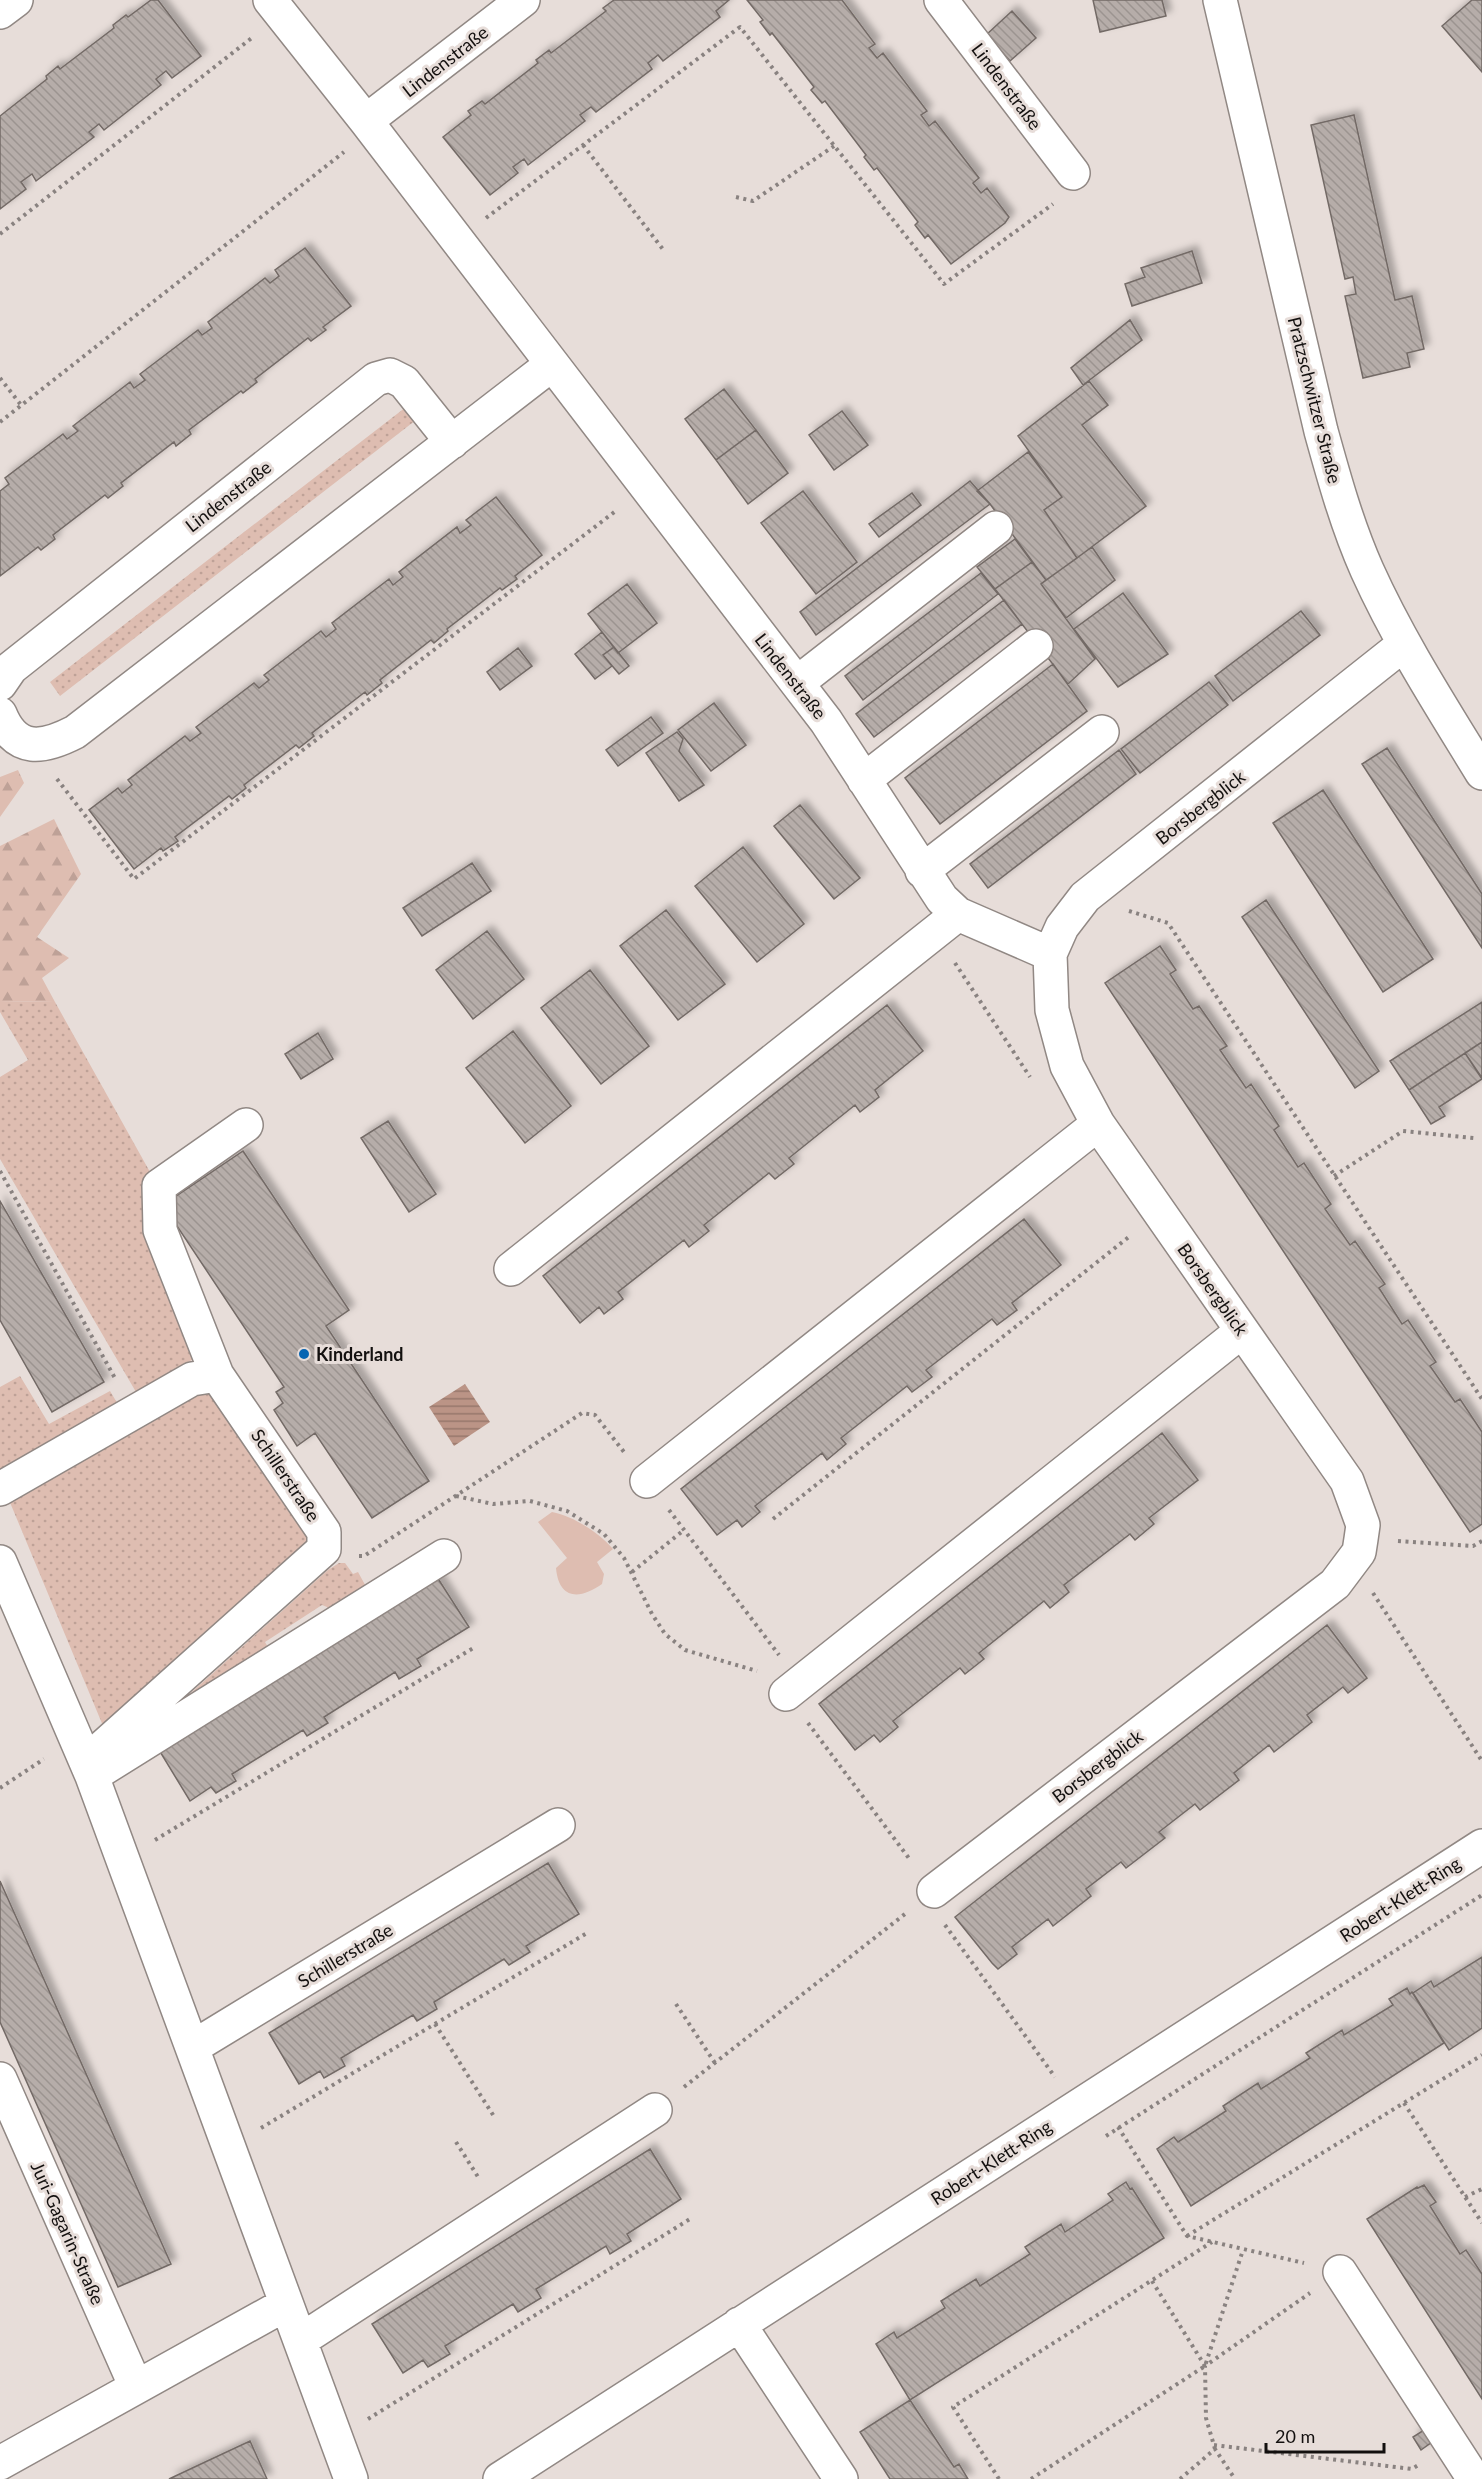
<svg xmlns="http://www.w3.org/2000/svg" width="1482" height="2479" viewBox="0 0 1482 2479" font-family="Lato,sans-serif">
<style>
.grass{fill:url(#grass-dots)}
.forest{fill:url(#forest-firs)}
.park{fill:#debdb1}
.water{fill:url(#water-rules)}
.building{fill:url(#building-back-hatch);stroke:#736a66;stroke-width:1.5;filter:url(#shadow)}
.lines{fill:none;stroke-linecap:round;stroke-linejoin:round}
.minor-casing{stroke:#918884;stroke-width:36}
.path{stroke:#898280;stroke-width:4;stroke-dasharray:3 4.5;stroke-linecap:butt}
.minor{stroke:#fff;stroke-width:33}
.poi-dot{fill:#0765b2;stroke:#e7ddd9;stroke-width:2}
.labels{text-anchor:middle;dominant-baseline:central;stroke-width:6;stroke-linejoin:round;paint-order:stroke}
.street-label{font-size:18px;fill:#13100f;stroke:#e7ddd9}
.poi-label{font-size:18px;font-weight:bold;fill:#13100f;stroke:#e7ddd9;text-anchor:start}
</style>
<defs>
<pattern id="grass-dots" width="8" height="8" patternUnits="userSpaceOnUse" patternTransform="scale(1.5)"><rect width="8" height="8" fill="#debdb1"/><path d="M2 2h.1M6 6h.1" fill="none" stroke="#bea197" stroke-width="1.8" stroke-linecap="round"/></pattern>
<pattern id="forest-firs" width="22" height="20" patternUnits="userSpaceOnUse" patternTransform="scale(1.5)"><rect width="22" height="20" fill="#debdb1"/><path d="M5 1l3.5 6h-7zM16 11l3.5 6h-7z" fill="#bea197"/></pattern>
<pattern id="water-rules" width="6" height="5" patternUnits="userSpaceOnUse" patternTransform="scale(1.5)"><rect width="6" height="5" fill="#bb9486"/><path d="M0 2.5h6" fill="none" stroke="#97776c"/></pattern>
<pattern id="building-back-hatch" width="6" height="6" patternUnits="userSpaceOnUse" patternTransform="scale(1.5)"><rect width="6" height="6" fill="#b6ada9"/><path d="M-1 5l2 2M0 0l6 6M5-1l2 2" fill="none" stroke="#9c9490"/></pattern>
<filter id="shadow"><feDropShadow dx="5.5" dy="-5.5" stdDeviation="3" flood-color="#0004"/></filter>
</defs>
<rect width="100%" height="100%" fill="#e7ddd9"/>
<path class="grass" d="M406 407 416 420 60 696 50 682Z
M0 1001 55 1002 150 1172 143 1214 198 1338 197 1357 136 1392 0 1159V1077L28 1060 0 1012Z
M20 1376 49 1424 110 1391 119 1406 0 1477V1387Z
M193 1392 209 1394 225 1407 307 1534 305 1550 106 1733 9 1500Z
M339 1563H345L353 1574 358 1572 369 1592 331 1614 327 1607 322 1605 265 1642 270 1651 173 1709 328 1570Z"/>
<path class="forest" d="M18 770 24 783 0 817V777Z
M54 819 81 874 37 937 69 958 42 978 55 1002 0 1001V846Z"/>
<path class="park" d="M552 1512C575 1517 598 1532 613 1549L597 1562 604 1574 602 1584C581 1599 559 1601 556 1568L567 1558 538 1522Z"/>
<path class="water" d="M465 1384 490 1422 454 1446 429 1407Z"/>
<path class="building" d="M151 0H158L201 56 172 78 166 71 156 79 161 85 104 130 99 124 89 132 94 137 36 181 32 174 21 182 26 189 0 209V116L47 79 46 76 58 66 60 69 114 28 113 25 126 15 128 17Z
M614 0H729L716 11 720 17 663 61 658 55 648 63 652 69 596 112 591 107 580 115 585 121 528 165 524 159 513 167 518 173 490 195 443 137 471 115 468 111 482 101 485 104 538 63 536 60 549 50 551 53 606 11 603 8Z
M747 0H842L875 44 869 48 877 58 883 53 927 111 921 115 929 126 935 121 979 178 973 183 981 193 987 188 1009 217 1005 223 951 264 928 235 925 238 915 225 918 222 877 168 874 170 864 157 866 155 825 101 822 103 811 90 814 87 772 33 770 35 760 22 763 20Z
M1093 0H1162L1166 16 1100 32Z
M1472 0H1482V72L1442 26Z
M1012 11 1036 38 1010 61 986 35Z
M1354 115 1395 300 1412 296 1424 349 1407 353 1410 367 1363 378 1345 296 1356 294 1353 277 1345 279 1311 125Z
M305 248 351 306 323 327 326 330 311 341 308 338 255 379 257 382 243 393 241 391 189 430 191 434 176 446 174 442 121 483 123 486 108 498 105 495 53 535 55 539 41 550 38 547 0 576V491L9 484 5 478 63 434 67 439 78 431 73 426 130 382 134 388 145 380 140 374 198 330 202 335 212 328 208 322 265 278 270 283 279 276 275 270Z
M1192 251 1202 283 1132 306 1125 284 1145 277 1141 268Z
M1130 320 1142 340 1083 385 1071 368Z
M1089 381 1108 405 1082 425 1146 506 1077 558 1044 510 1062 497 1018 436Z
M724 389 756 430 716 460 685 419Z
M842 411 868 445 834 470 809 435Z
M756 430 788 473 748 504 716 460Z
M1028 452 1062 497 1044 510 1077 558 1046 580 990 504 977 491Z
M970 481 990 504 816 635 800 612Z
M803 491 857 562 816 594 761 523Z
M912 493 921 505 879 537 869 524Z
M496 497 542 555 515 576 517 579 502 590 500 588 447 629 448 631 434 643 431 640 380 680 382 683 367 695 365 692 312 733 314 736 299 748 296 745 244 785 246 788 232 799 229 796 175 837 178 841 163 851 161 848 134 869 89 810 118 788 122 793 132 785 128 780 185 736 190 741 201 733 196 727 254 683 259 688 269 680 264 675 321 631 326 637 336 629 332 623 389 579 393 585 403 577 399 572 457 527 460 533 471 525 466 520Z
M1015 539 1032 562 995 589 977 567Z
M1092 547 1115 580 1066 618 1041 584Z
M1032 562 1046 580 1041 584 1095 659 1068 684 995 589Z
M981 573 998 594 863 700 845 676Z
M627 584 657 623 618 653 588 614Z
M1123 593 1168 654 1118 687 1074 629Z
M1004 600 1022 624 874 737 856 714Z
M1301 611 1320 635 1233 701 1215 676Z
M602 632 614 647 603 655 612 666 595 679 575 654Z
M614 647 629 666 619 674 603 655Z
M518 648 532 666 500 690 487 672Z
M1053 664 1087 711 940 824 905 778Z
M1209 682 1228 705 1140 773 1121 749Z
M714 703 746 745 711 771 678 730Z
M651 717 663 733 618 766 606 750Z
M677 732 683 739 679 751 704 785 679 801 646 753Z
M1387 748 1482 894V948L1362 764Z
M1119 750 1136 774 988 888 970 864Z
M1323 790 1433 959 1383 992 1273 823Z
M800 805 860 878 834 899 774 826Z
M743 847 804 924 757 962 695 886Z
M472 863 491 891 422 936 403 908Z
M1266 900 1379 1071 1355 1088 1242 917Z
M666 910 725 984 678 1020 620 946Z
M487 931 524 979 473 1019 436 970Z
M1160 946 1176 970 1170 974 1193 1009 1199 1006 1227 1046 1220 1050 1246 1088 1251 1084 1279 1126 1274 1130 1298 1167 1304 1163 1331 1204 1325 1209 1350 1245 1355 1241 1385 1284 1379 1288 1402 1324 1408 1320 1436 1362 1430 1366 1455 1402 1460 1399 1482 1432V1524L1470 1532 1105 983Z
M590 970 649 1046 601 1084 541 1008Z
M1482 1002V1042L1409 1090 1390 1061Z
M887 1005 923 1051 875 1090 879 1097 860 1112 855 1105 789 1158 794 1164 775 1179 769 1173 704 1225 709 1231 689 1247 684 1240 618 1292 623 1299 604 1314 599 1307 580 1323 543 1276Z
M513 1031 571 1106 525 1143 466 1068Z
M318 1033 333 1059 301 1079 285 1054Z
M1482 1042V1078L1465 1053Z
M1465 1053 1482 1079 1439 1107 1445 1116 1431 1124 1409 1090Z
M388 1121 436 1194 409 1212 361 1138Z
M243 1151 349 1310 326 1326 429 1481 372 1518 315 1433 297 1446 274 1410 283 1403 276 1392 284 1387 163 1205Z
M0 1201 104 1382 52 1412 0 1320Z
M1024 1219 1061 1265 1012 1303 1017 1310 997 1325 992 1319 926 1370 932 1377 912 1392 907 1386 841 1438 846 1444 827 1460 822 1453 755 1506 760 1512 742 1527 737 1520 717 1535 681 1489Z
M1162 1433 1198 1480 1149 1518 1154 1524 1135 1540 1130 1534 1064 1585 1069 1592 1050 1608 1044 1601 979 1653 984 1659 965 1674 960 1668 893 1721 898 1727 880 1742 874 1735 855 1750 819 1704Z
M437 1577 469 1627 417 1659 421 1666 399 1679 395 1672 324 1717 328 1723 307 1736 303 1730 232 1774 236 1781 216 1793 211 1787 190 1801 159 1750Z
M1327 1625 1367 1678 1348 1693 1343 1687 1307 1715 1312 1722 1274 1752 1269 1745 1234 1773 1239 1780 1200 1810 1195 1804 1159 1832 1165 1838 1126 1868 1121 1862 1086 1889 1091 1896 1053 1926 1048 1919 1012 1947 1017 1954 998 1969 992 1963 955 1917Z
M548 1863 579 1914 526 1946 530 1952 509 1965 504 1959 434 2002 437 2009 417 2021 413 2015 341 2058 345 2066 324 2078 320 2071 299 2084 269 2033Z
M0 1881 171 2264 118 2287 0 2022Z
M1482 1957V2028L1449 2050 1413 1993 1431 1981 1434 1987Z
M1407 1988 1410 1994 1412 1992 1444 2043 1191 2206 1157 2149 1174 2137 1178 2142 1226 2111 1223 2106 1258 2083 1261 2089 1310 2058 1306 2053 1342 2030 1344 2035 1393 2005 1389 1999Z
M650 2149 681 2199 627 2234 631 2241 610 2254 606 2246 536 2289 541 2298 518 2312 513 2304 445 2346 450 2354 428 2367 423 2360 403 2373 372 2324Z
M1126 2182 1130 2189 1132 2188 1164 2238 910 2400 876 2344 894 2332 897 2338 945 2308 941 2301 976 2279 980 2286 1030 2254 1025 2247 1061 2224 1065 2232 1113 2200 1108 2194Z
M1424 2185 1436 2202 1430 2206 1460 2254 1466 2250 1482 2274V2399L1367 2219 1417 2187 1418 2188Z
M910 2400 954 2467 959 2464 968 2479H890L860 2432Z
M1424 2430 1432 2442 1421 2450 1413 2437Z
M250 2441 267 2479H169L203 2463Z"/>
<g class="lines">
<defs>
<path id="minor" d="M270 0 366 121 826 721 942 899 958 914 1050 954
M941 0 1073 173
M1220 0 1321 431C1334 478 1347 525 1367 570 1399 641 1441 706 1482 773
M0 12 16 0
M366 121 523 0
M797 683 996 528
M0 684 11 668 376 379 390 375 404 382 452 442
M0 714C16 754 44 748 75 732L551 365
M864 780 1036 646
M922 871 1102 732
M511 1269 958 914
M217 1375 160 1230 159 1186 246 1125
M647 1481 1098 1124
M0 1489 192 1379 217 1375 324 1532V1549L86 1762
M0 1562 92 1776 351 2479
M786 1694 1242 1331
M98 1772 444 1556
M934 1891 1335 1584 1359 1552 1361 1539 1363 1525 1347 1481 1098 1124 1067 1066 1052 1010 1050 954 1062 927 1085 897 1403 645
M193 2047 558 1825
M0 2079 136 2387
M1340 2272 1474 2479
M739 2324 841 2479
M301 2340 655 2110
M0 2463 286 2304
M500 2479 1482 1846"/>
</defs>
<use href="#minor" class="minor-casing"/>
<path class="path" d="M583 145 665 252
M736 197 753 201 834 146
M486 218 740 27 944 284 1053 204
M0 234 253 37
M0 378 21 405
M0 422 344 152
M57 779 134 879 617 510
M1129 911 1168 923 1482 1399
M955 963 1030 1077
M0 1171 116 1380
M1334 1176 1403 1131 1474 1138
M456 1496 493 1504 530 1501 567 1511 604 1534 624 1558 652 1614 665 1634 685 1650 757 1671
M669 1510 779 1655
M773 1519 1130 1236
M1398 1541 1473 1546 1482 1541
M359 1556H364L582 1413 595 1415 624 1452
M632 1572 684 1530
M1373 1593 1482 1761
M808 1723 911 1861
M0 1788 44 1759
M155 1840 475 1647
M945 1925 1055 2077
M676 2004 715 2063
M435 2024 495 2118
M684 2087 905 1914
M1404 2103 1482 2223
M1118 2127 1187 2236 1304 2263
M261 2128 587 1933
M1106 2136 1482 1895
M456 2142 480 2180
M1465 2197 1482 2189
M1187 2236 1482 2055
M1152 2281 1205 2366
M368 2419 690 2219
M1214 2445 1412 2469 1420 2464
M1215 2449 1206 2418 1205 2366 1310 2293
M999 2479 953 2407 1212 2242
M1031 2479 1205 2366 1243 2250
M1180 2479 1215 2449 1235 2479"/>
<use href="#minor" class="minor"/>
</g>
<circle class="poi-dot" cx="304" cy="1354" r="6"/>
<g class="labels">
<g class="street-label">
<text transform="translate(445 61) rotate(-38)">Lindenstraße</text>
<text transform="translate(1007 86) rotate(53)">Lindenstraße</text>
<text transform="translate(1315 400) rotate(76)">Pratzschwitzer Straße</text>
<text transform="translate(228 496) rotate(-38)">Lindenstraße</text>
<text transform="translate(791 676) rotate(52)">Lindenstraße</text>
<text transform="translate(1200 807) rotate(-38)">Borsbergblick</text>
<text transform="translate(1213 1289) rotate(55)">Borsbergblick</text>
<text transform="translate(286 1475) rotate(56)">Schillerstraße</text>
<text transform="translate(1097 1766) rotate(-37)">Borsbergblick</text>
<text transform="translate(1400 1899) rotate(-33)">Robert-Klett-Ring</text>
<text transform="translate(345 1955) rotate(-31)">Schillerstraße</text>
<text transform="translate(991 2162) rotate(-33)">Robert-Klett-Ring</text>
<text transform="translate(68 2233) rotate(66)">Juri-Gagarin-Straße</text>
</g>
<g class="poi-label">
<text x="316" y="1354">Kinderland</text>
</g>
</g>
<path d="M1266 2443v9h118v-9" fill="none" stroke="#13100f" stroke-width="3"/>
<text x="1275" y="2443" font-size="18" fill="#13100f" stroke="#e7ddd9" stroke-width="4.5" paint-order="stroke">20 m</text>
</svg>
